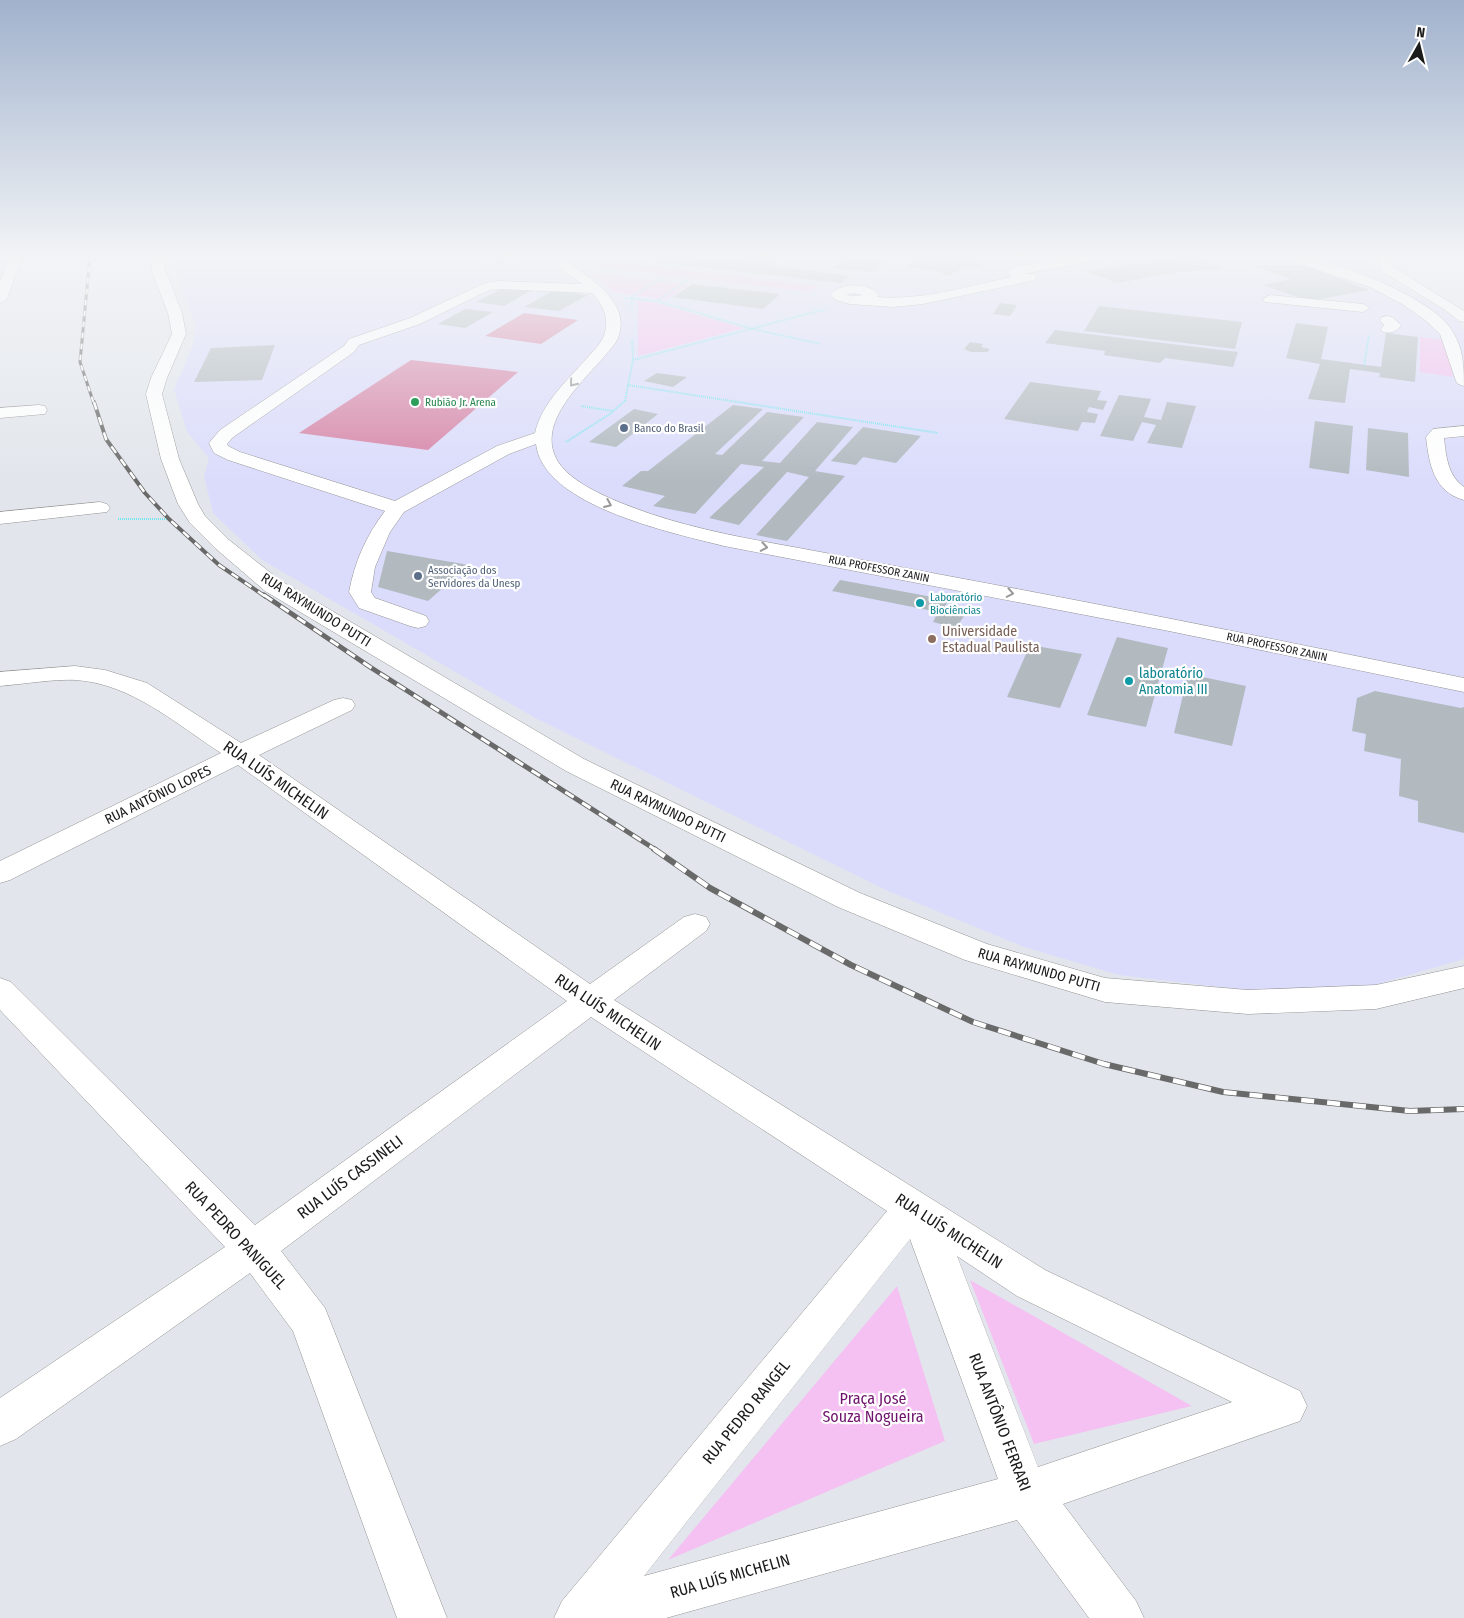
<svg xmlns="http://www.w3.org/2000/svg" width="1464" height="1618" viewBox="0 0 1464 1618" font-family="'Fira Sans Condensed',sans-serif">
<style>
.education{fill:#dbdcfc}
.park{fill:#f4c1f2}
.pitch{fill:#d685a8}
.building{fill:#b2bac0}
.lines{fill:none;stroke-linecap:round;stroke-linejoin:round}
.minor-casing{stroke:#929292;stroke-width:1}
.path{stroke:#71e7ee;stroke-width:2;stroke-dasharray:1 1;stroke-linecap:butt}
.minor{fill:#fff;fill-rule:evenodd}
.rail-far3-casing{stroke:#696969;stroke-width:3}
.rail-far2-casing{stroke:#696969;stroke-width:4}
.rail-far1-casing{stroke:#696969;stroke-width:5}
.rail-casing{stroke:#696969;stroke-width:6}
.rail-far3{stroke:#fff;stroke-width:2;stroke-dasharray:5.5;stroke-linecap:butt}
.rail-far2{stroke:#fff;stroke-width:2.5;stroke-dasharray:8;stroke-linecap:butt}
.rail-far1{stroke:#fff;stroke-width:3;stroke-dasharray:10;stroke-linecap:butt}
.rail{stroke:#fff;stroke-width:4.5;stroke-dasharray:13;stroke-linecap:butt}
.oneway{stroke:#989898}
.leisure-dot{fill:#2e9e5b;stroke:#fff;stroke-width:2}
.service-dot{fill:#5c6f8a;stroke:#fff;stroke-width:2}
.culture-dot{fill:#0f9aa8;stroke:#fff;stroke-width:2}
.education-dot{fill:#8d6e63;stroke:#fff;stroke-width:2}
.labels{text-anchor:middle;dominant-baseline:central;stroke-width:4.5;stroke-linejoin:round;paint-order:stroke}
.far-leisure-label{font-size:11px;fill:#27864d;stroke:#fff;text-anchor:start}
.far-service-label{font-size:11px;fill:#4e5e75;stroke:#fff;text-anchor:start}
.far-street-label{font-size:11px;fill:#1b1b1b;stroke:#fff}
.far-culture-label{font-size:11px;fill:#0d838f;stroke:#fff;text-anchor:start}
.street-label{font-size:14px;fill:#1b1b1b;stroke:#fff}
.education-label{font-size:14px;fill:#785e54;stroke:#fff;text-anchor:start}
.culture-label{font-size:14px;fill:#0d838f;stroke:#fff;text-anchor:start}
.near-street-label{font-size:16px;fill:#1b1b1b;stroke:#fff}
.near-park-label{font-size:16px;fill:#6f146c;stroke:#fff}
</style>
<rect width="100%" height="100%" fill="#e2e6ec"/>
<path class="education" d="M172 256H1361L1395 283 1445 311 1458 321 1464 331V959L1364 988 1244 990 1119 975 1024 947 888 891 537 719 262 560 213 513 204 476 209 458 187 432 174 389 192 348 196 327 179 283Z"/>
<path class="park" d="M602 261 818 286 811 292 593 266Z
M590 273 688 285 665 300 613 292Z
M638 300 652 302 744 328 638 356Z
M1420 337 1447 340 1453 377 1420 372Z
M970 1280 1192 1406 1034 1444Z
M897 1286 945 1441 668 1560Z"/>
<path class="pitch" d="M524 313 578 320 541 344 485 336Z
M411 360 518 372 428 450 299 433Z"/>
<path class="building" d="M484 256H514L519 260 497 263Z
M656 256H679L738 261 746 256H782L768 265 850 276 841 283 647 261Z
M876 256H974L984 264 979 267H966L947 276 937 271 906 267 913 262Z
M1184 256H1195L1228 269 1178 272 1117 283 1086 271Z
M846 257 884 261 872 272 832 268Z
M1249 265H1304L1369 290 1310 301 1263 285 1291 279Z
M692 284 780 294 763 309 673 297Z
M507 286 534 289 504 306 476 302Z
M554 290 588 295 559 311 524 307Z
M1000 303 1017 305 1010 316 993 314Z
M1099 306 1242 322 1235 349 1084 331Z
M465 309 493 312 465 328 438 324Z
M1296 323 1328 327 1321 359 1381 367 1386 333 1418 337 1415 382 1379 377 1380 373 1350 369 1345 403 1308 399 1320 364 1286 358Z
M1055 330 1238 352 1233 367 1165 358 1160 363 1104 355 1105 351 1045 343Z
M970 342 983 344 981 347 990 349 987 352H971L964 349Z
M275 345 262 380 194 382 211 348Z
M657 373 687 377 673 387 644 381Z
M1030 382 1101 391 1097 400 1107 401 1103 410 1089 407 1087 412 1098 414 1095 423 1082 422 1078 431 1004 419Z
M1119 395 1151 399 1144 417 1161 420 1167 402 1196 406 1182 448 1147 443 1156 425 1142 422 1133 441 1100 436Z
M733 405 763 409 715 454 722 455 767 412 804 417 762 461 780 463 817 422 853 427 815 471 845 476 787 541 756 535 809 477 787 472 739 525 709 518 764 467 741 464 695 514 653 506 665 496 622 486 641 471H648Z
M634 409 658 414 616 447 589 442Z
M1315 421 1353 426 1349 474 1309 468Z
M863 427 921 436 896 463 863 457 856 465 831 461Z
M1368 428 1408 433 1409 477 1366 470Z
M387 551 469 565 428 601 378 587Z
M840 580 949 600 945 606 966 613 956 628 933 622 938 612 832 591Z
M1117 637 1168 648 1146 727 1087 715Z
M1030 645 1082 654 1060 708 1007 697Z
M1188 674 1246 686 1232 746 1174 733Z
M1375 691 1461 708 1464 707V833L1418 822V801L1399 796 1401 759 1364 751 1366 734 1352 731 1357 698Z"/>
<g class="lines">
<defs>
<path id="minor" d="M10 256H22L7 299 0 303V281Z
M151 256H163L166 272 182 313 186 334 167 378 162 394 179 459 198 504 205 516 229 540 281 581 584 759 860 893 987 944 1105 978 1248 990 1376 985 1464 966V988L1376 1009 1248 1014 1105 1002 965 960 838 907 566 771 265 591 215 548 190 523 178 504 161 459 146 394 151 378 172 334 168 313 152 272Z
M1079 256H1105L1099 260 1023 274H1035L1037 277 1035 280 923 304 893 307 850 304 836 300 830 295C840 282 869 282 879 295L877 297C922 301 968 286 1012 277L1008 272 1015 267ZM854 293 863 295 855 296 846 295Z
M1282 256C1319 252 1424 294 1448 325 1463 344 1464 363 1464 386L1458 384 1456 381 1440 334 1425 320 1402 304 1370 287 1284 259Z
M1376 256H1388L1393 267 1464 311V322L1459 321 1444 309 1383 272Z
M564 261 569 262C593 281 635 305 616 342 595 372 537 415 555 456 567 485 623 504 651 514 699 530 749 539 799 548 854 558 909 569 964 579 1131 610 1297 644 1464 678V692L1169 631 724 546C673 533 543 506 536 444L509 454 404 512 390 532 375 567 371 592 375 598 426 616 429 621 426 626 418 628 410 626 359 608 349 592C355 561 366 536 385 511L228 460 214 453 209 443 220 430 344 346 349 339 410 318 485 283 497 281 582 284 559 268 558 265ZM497 289 592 293C603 304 610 320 604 335 601 344 594 350 588 357 568 380 542 402 535 433L497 446 395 501 240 452 228 446 227 444 232 438 354 352 359 345 420 324 489 290Z
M1270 295 1363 304 1370 308 1363 312 1265 302 1263 299Z
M1387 316 1392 317 1401 325C1397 332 1390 334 1383 332L1381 329 1384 325 1380 320 1382 317Z
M39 405 45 406 47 410 45 414 0 418V408Z
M1464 426V436L1444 438C1446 456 1448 476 1464 487V500C1434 492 1429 464 1426 437L1433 429Z
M100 502 107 504 110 508 107 512 0 524V512Z
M75 666 105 670 147 683 241 743 334 700 343 698 352 700 355 705 352 710 259 755 590 984 684 917 695 914 706 917 710 924 706 931 614 1000 1045 1270 1300 1391 1307 1406 1300 1421 1063 1504 1136 1601 1144 1618H1089L1017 1520 666 1618H554L562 1601 887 1211 591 1017 281 1251 325 1308 447 1618H397L293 1331 250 1273 16 1439 0 1446V1398L225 1247 0 1010V978L11 982 255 1225 567 1001 238 765 10 880 0 883V861L221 753C176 724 132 684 76 680 52 679 25 684 0 686V672ZM910 1239 998 1479 644 1576ZM957 1256 1017 1296 1232 1402 1038 1467Z"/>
</defs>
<use href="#minor" class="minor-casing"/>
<path class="path" d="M616 256 622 261
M688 280 657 301 753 329 820 344
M625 298 657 301
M632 308V297L662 277
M633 360 826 309
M1364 365 1369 335
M628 385 938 433
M581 406 613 411 625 401 633 360 632 339
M566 442 613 412
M118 519H171"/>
<use href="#minor" class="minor"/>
<defs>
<path id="rail-far3" d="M90 256 80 362 94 404"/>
<path id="rail-far2" d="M94 402 106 439 145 493 169 519 219 565 266 597"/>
<path id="rail-far1" d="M264 595 370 667 656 850"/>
<path id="rail" d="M654 849 710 888 851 965 973 1022 1104 1064 1223 1092 1410 1111 1464 1109"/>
</defs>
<use href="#rail-far3" class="rail-far3-casing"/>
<use href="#rail-far2" class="rail-far2-casing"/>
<use href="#rail-far1" class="rail-far1-casing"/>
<use href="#rail" class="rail-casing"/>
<use href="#rail-far3" class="rail-far3"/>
<use href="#rail-far2" class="rail-far2"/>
<use href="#rail-far1" class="rail-far1"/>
<use href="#rail" class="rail"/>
</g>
<defs><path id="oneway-chevron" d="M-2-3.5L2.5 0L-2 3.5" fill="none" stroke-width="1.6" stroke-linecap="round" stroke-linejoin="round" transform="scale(1.25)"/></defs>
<g class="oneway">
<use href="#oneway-chevron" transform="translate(573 383) rotate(129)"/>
<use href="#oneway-chevron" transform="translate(608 504) rotate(23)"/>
<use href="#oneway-chevron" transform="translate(764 547) rotate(10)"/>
<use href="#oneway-chevron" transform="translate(1010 593) rotate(11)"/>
</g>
<linearGradient id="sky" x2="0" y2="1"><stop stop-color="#a1b2cd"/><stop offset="0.53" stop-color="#f2f4f6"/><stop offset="1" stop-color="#f2f4f6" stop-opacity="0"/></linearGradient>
<rect width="1464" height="482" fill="url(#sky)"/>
<circle class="leisure-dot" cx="415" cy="402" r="5"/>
<g class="service-dot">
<circle cx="624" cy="428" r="5"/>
<circle cx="418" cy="576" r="5"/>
</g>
<g class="culture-dot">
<circle cx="920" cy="603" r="5"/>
<circle cx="1129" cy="681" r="5"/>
</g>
<circle class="education-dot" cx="932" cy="639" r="5"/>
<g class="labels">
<g class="far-leisure-label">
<text x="425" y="402">Rubião Jr. Arena</text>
</g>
<g class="far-service-label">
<text x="634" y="428">Banco do Brasil</text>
<text x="428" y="570">Associação dos<tspan x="428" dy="13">Servidores da Unesp</tspan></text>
</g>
<g class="far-street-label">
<text transform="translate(879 569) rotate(11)">RUA PROFESSOR ZANIN</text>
<text transform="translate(1277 647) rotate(12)">RUA PROFESSOR ZANIN</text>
</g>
<g class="far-culture-label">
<text x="930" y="597">Laboratório<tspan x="930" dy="13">Biociências</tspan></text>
</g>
<g class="street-label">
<text transform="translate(316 610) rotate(32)">RUA RAYMUNDO PUTTI</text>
<text transform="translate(158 795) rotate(-26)">RUA ANTÔNIO LOPES</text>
<text transform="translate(668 811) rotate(26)">RUA RAYMUNDO PUTTI</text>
<text transform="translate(1039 970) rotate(16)">RUA RAYMUNDO PUTTI</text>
</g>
<g class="education-label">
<text x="942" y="631">Universidade<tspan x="942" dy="16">Estadual Paulista</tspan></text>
</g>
<g class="culture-label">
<text x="1139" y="673">laboratório<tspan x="1139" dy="16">Anatomia III</tspan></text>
</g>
<g class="near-street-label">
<text transform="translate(276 780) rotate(35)">RUA LUÍS MICHELIN</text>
<text transform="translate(608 1012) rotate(34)">RUA LUÍS MICHELIN</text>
<text transform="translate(350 1177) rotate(-37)">RUA LUÍS CASSINELI</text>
<text transform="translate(949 1231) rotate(33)">RUA LUÍS MICHELIN</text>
<text transform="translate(236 1235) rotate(47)">RUA PEDRO PANIGUEL</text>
<text transform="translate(746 1412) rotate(-51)">RUA PEDRO RANGEL</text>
<text transform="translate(1000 1422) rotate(69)">RUA ANTÔNIO FERRARI</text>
<text transform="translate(730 1576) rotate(-16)">RUA LUÍS MICHELIN</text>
</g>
<g class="near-park-label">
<text x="873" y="1398">Praça José<tspan x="873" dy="18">Souza Nogueira</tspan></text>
</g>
</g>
<g transform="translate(1419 45) rotate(8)" stroke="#ffffff" stroke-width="4" paint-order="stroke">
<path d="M0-4L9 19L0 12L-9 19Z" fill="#1b1b1b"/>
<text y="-8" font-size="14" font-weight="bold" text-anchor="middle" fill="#1b1b1b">N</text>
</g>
</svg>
